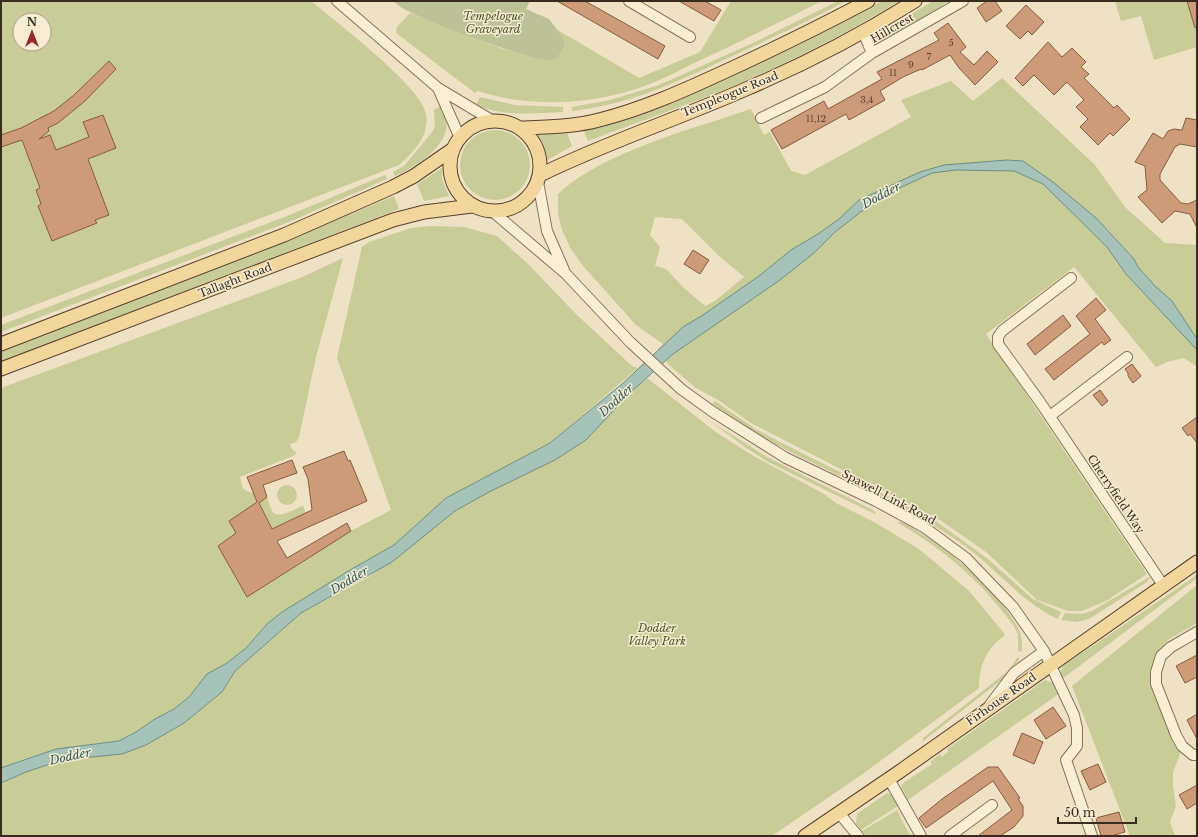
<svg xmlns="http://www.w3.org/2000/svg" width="1198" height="837" viewBox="0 0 1198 837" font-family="'Libre Baskerville',serif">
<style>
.green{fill:#c8cd97;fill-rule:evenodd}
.cemetery{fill:#bdc296}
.water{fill:#a6c2b9;stroke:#6c9087}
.building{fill:#ce9b79;stroke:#895b3f}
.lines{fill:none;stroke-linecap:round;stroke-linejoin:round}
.minor-casing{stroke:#8a725a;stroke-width:12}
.major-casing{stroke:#57412e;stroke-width:15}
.minor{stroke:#f9efd7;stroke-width:10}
.major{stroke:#f2d69b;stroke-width:13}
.labels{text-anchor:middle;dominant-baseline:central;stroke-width:3;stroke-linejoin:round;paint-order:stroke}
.number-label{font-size:9px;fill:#5e4735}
.park-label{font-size:11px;font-style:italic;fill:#4a5624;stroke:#f6ebd3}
.street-label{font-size:11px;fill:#392b1e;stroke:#f6ebd3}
.water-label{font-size:12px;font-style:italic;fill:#2d5956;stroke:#f6ebd3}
</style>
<rect width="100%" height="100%" fill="#efe1c3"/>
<path class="green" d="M1 1H311C335 21 422 87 426 114 430 135 414 152 399 165L1 318ZM20 20H44V44H20Z
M731 1H822C783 21 744 39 705 58 685 67 666 78 645 86 592 105 531 108 478 91L475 93 396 33 397 27 410 13 500 48 543 60 558 58C564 47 566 41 558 30L639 78 700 52Z
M838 1H846C808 22 769 39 730 57 677 82 632 104 572 111V107L610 100 659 85 753 43Z
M882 1H900C856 27 810 52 763 73 706 99 646 119 588 141L583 129 635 117 664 107 791 48Z
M933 1H948L928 15 876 44 873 37Z
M1115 1H1187L1197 33V47L1154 60 1141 16 1121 21Z
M1002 78 1095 165 1125 207 1165 243 1197 245V367L1184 358 1167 362 1156 367 1074 267 986 334 1147 574 1106 601 1082 611H1068L1037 600 986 552 940 520 751 423 718 400 696 388 669 365 657 350 663 344 636 325 583 266 571 249 562 230 558 214V194C602 152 693 129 751 109L764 135 770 132 791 171 805 175 911 117 901 100 951 81 973 101ZM655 217 682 219 719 256 744 277 715 301 705 306 684 288 666 269 655 266 660 247 650 235Z
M480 97 515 105 563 107V112C534 113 504 117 476 105Z
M440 106C464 136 419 166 395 176L393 172 404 166 433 131 435 126 434 110Z
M460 165a35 35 0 1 1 70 0a35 35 0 1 1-70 0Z
M567 133 572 146 546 161 543 144 537 135Z
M442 168V179L449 196 424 201 417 184Z
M385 175 387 179 289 222 1 332V325L287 216Z
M394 196 399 209 1 362V350L286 241Z
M430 226 464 227 497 236 529 265 577 315 632 366 638 368 550 443 446 498 394 545 350 570 282 612 267 624 246 648 227 663 207 674 189 697 174 709 155 719 136 732 119 741 56 749 1 768V388L300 278 343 258 316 357 299 437 296 442 290 444 291 448 297 453 293 456 240 477C243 487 240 490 254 493L258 501 237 515 246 531 233 535 218 546 247 597 351 531 391 510 337 358 362 247 369 242 411 228Z
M647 378 717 433 752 455 824 494 836 503 874 522 919 549 969 591 1004 633V636C986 649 979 666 979 688L864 773 772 836H1V783L26 772 62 760 122 754 146 745 184 723 222 692 235 671 301 613 367 578 455 511 489 492 555 460 586 440 630 393Z
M715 401 754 428 778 441 892 498 937 522 988 559 1033 599 1061 612 1058 619C1027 605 1006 580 980 558 962 542 941 530 920 517 852 477 776 453 713 404Z
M710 421 767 457 873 510 877 515 768 462 745 447Z
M277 495a10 10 0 1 1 20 0a10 10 0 1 1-20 0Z
M267 497C269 502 270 508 273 512 278 520 296 508 303 506L306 513 272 529 259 503Z
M897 522C905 521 913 528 919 532 953 553 999 592 1018 628 1022 635 1023 645 1021 652L1018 651V634L1014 626C978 578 948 553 897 522Z
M1197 575V578L1062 679 1060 673 1063 666Z
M1151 576 1147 582 1089 619 1077 622 1061 620 1065 613 1081 614 1092 611Z
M1197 585V623L1168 640 1159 655 1155 671 1176 733 1180 754 1173 773V786L1176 806 1170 822 1175 836H1130L1072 686Z
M1017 658H1020L1009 674 922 742 923 738 1008 671Z
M1045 680 1067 688 908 800 901 786 903 783 932 764 930 762 940 754 942 757 948 752 947 749Z
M887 793 891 795 898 806 861 830 856 823 857 814Z
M897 810 910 836H866L862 831Z"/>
<path class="cemetery" d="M394 1H530L526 9 549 19 563 37 565 43 558 58C552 60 548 61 543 60 522 56 399 14 394 1Z"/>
<path class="water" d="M1007 160 1023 161 1053 182 1096 218 1134 259 1138 267 1155 286 1172 301 1197 339V350L1126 274 1107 247 1043 184 1014 171 956 170 932 173 880 197 835 232 814 253 780 280 673 354 630 393 586 440 555 460 489 492 455 511 392 562 301 613 235 671 222 692 184 723 146 745 122 754 62 760 26 772 1 783V768L56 749 119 741 136 732 155 719 174 709 189 697 207 674 227 663 246 648 267 624 282 612 350 570 394 545 446 498 550 443 622 384 683 327 703 315 759 276 791 250 818 234 839 219 859 200 920 172 944 165Z"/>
<path class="building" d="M557 1H585L665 46 658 59Z
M679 1H705L721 10 714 21Z
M987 1H995L1002 11 986 22 977 8Z
M1187 1H1197V27L1195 28Z
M1026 5 1044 22 1032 35 1028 31 1020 39 1006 26Z
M948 23 966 47 960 52 974 65 987 51 998 62 975 85 959 68 950 55 922 70 921 69 903 77 880 91 885 100 849 120 846 114 782 149 771 130 824 101 828 109 882 79 877 72 939 40 934 33Z
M1048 42 1062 57 1072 48 1086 62 1081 67 1089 74 1084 78 1114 108 1117 105 1130 119 1113 136 1110 133 1098 145 1080 127 1088 119 1076 107 1084 100 1067 82 1054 95 1034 75 1023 86 1015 78Z
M109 61 116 69 85 101 58 123 48 128 49 131 39 139 50 135 56 150 89 137 83 122 103 115 116 148 88 159 109 215 95 220 97 223 52 241 38 206 41 204 36 190 40 188 22 140 1 147V135L21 128 54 111 74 95Z
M1186 118 1197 120V147L1180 144 1175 147 1160 174V180L1181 203 1188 204 1197 200V228L1190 214 1175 211 1162 223 1138 197 1147 190 1145 166 1135 162 1153 133 1163 139 1168 131 1174 129 1182 130Z
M693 250 709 260 700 274 684 264Z
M1096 298 1106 310 1095 319 1111 340 1104 345 1102 342 1054 380 1045 369 1090 334 1076 316Z
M1063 315 1071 326 1035 355 1027 344Z
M1132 364 1141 376 1133 383 1128 376V373L1125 369Z
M1100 390 1108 401 1102 406 1093 395Z
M1197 417V443L1190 434 1188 436 1182 428Z
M344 451 348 461 350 460 367 501 277 541 287 558 347 523 351 531 247 597 218 546 236 533 229 521 257 502 247 477 292 460 297 473 263 485 267 497 259 503 272 529 312 510 308 479 303 467Z
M1197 655V677L1185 683 1176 666Z
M1053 707 1066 726 1046 739 1034 720Z
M1197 714V739L1187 720Z
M1022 733 1043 742 1034 764 1013 755Z
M1098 764 1106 782 1090 790 1081 771Z
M988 767H998L1020 798 1018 799 1023 806V816L1014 827 1000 836H978L1012 810 993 781 926 828 919 818 942 799Z
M1197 785V803L1187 809 1179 795Z
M1119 812 1125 832 1111 836H1101L1096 818Z"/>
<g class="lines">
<defs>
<path id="minor" d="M337 1 438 88 493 121
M629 1 690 37
M863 32 872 53
M438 88 460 138
M761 118 825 87 872 53 963 1
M538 182 547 231 564 270
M492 211 566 274 630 342 681 389 713 412 786 458 876 501 924 527 966 558 1013 607 1044 651 1074 715 1077 728V746L1066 760 1092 836
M1071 278 1002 331 998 337V344L1040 402 1163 585
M1050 416 1127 357
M1197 632 1171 647 1161 656 1156 672V684L1176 735 1182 746 1193 755H1197
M989 706 1014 673 1044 651
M889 779 921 836
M839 813 858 836
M950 836 992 805"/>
<path id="major" d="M450 166a45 45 0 1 1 90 0a45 45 0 1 1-90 0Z
M520 128C546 127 574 127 599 120 643 109 685 90 726 71 774 49 821 26 868 1
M540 175C607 142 678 119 746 89 805 64 861 35 915 1
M1 344 284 235 393 187 414 176 453 149
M1 369 393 220 424 212 472 206
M805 836 899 772 1197 562"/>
</defs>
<use href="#minor" class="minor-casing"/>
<use href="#major" class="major-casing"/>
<use href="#minor" class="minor"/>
<use href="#major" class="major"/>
</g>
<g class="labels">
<g class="number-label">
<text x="951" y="42">5</text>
<text x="929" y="56">7</text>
<text x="911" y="64">9</text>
<text x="893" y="72">11</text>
<text x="867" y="99">3,4</text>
<text x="816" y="118">11,12</text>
</g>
<g class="park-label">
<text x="493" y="16">Tempelogue<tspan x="493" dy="13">Graveyard</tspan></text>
<text x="657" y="628">Dodder<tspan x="657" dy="13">Valley Park</tspan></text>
</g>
<g class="street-label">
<text transform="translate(892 28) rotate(-30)">Hillcrest</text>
<text transform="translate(730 94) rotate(-22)">Templeogue Road</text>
<text transform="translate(235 280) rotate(-21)">Tallaght Road</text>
<text transform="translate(1116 494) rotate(56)">Cherryfield Way</text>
<text transform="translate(889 497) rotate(28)">Spawell Link Road</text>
<text transform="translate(1001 699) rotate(-35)">Firhouse Road</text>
</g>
<g class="water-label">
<text transform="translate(881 195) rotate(-28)">Dodder</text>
<text transform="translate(616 400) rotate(-42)">Dodder</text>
<text transform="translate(349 580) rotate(-31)">Dodder</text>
<text transform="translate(70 756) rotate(-12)">Dodder</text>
</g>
</g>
<rect width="1198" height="837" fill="none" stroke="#392b1e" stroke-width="4"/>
<g transform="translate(32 32)"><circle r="19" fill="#f6ebd3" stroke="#aa9e8b"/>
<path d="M0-3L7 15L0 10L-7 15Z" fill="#9a292b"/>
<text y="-6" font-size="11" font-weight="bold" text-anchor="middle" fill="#392b1e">N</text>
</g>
<path d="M1058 817v6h78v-6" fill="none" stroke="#392b1e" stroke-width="2"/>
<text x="1064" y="817" font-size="12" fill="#392b1e" stroke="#f6ebd3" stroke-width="3" paint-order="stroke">50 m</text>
</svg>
